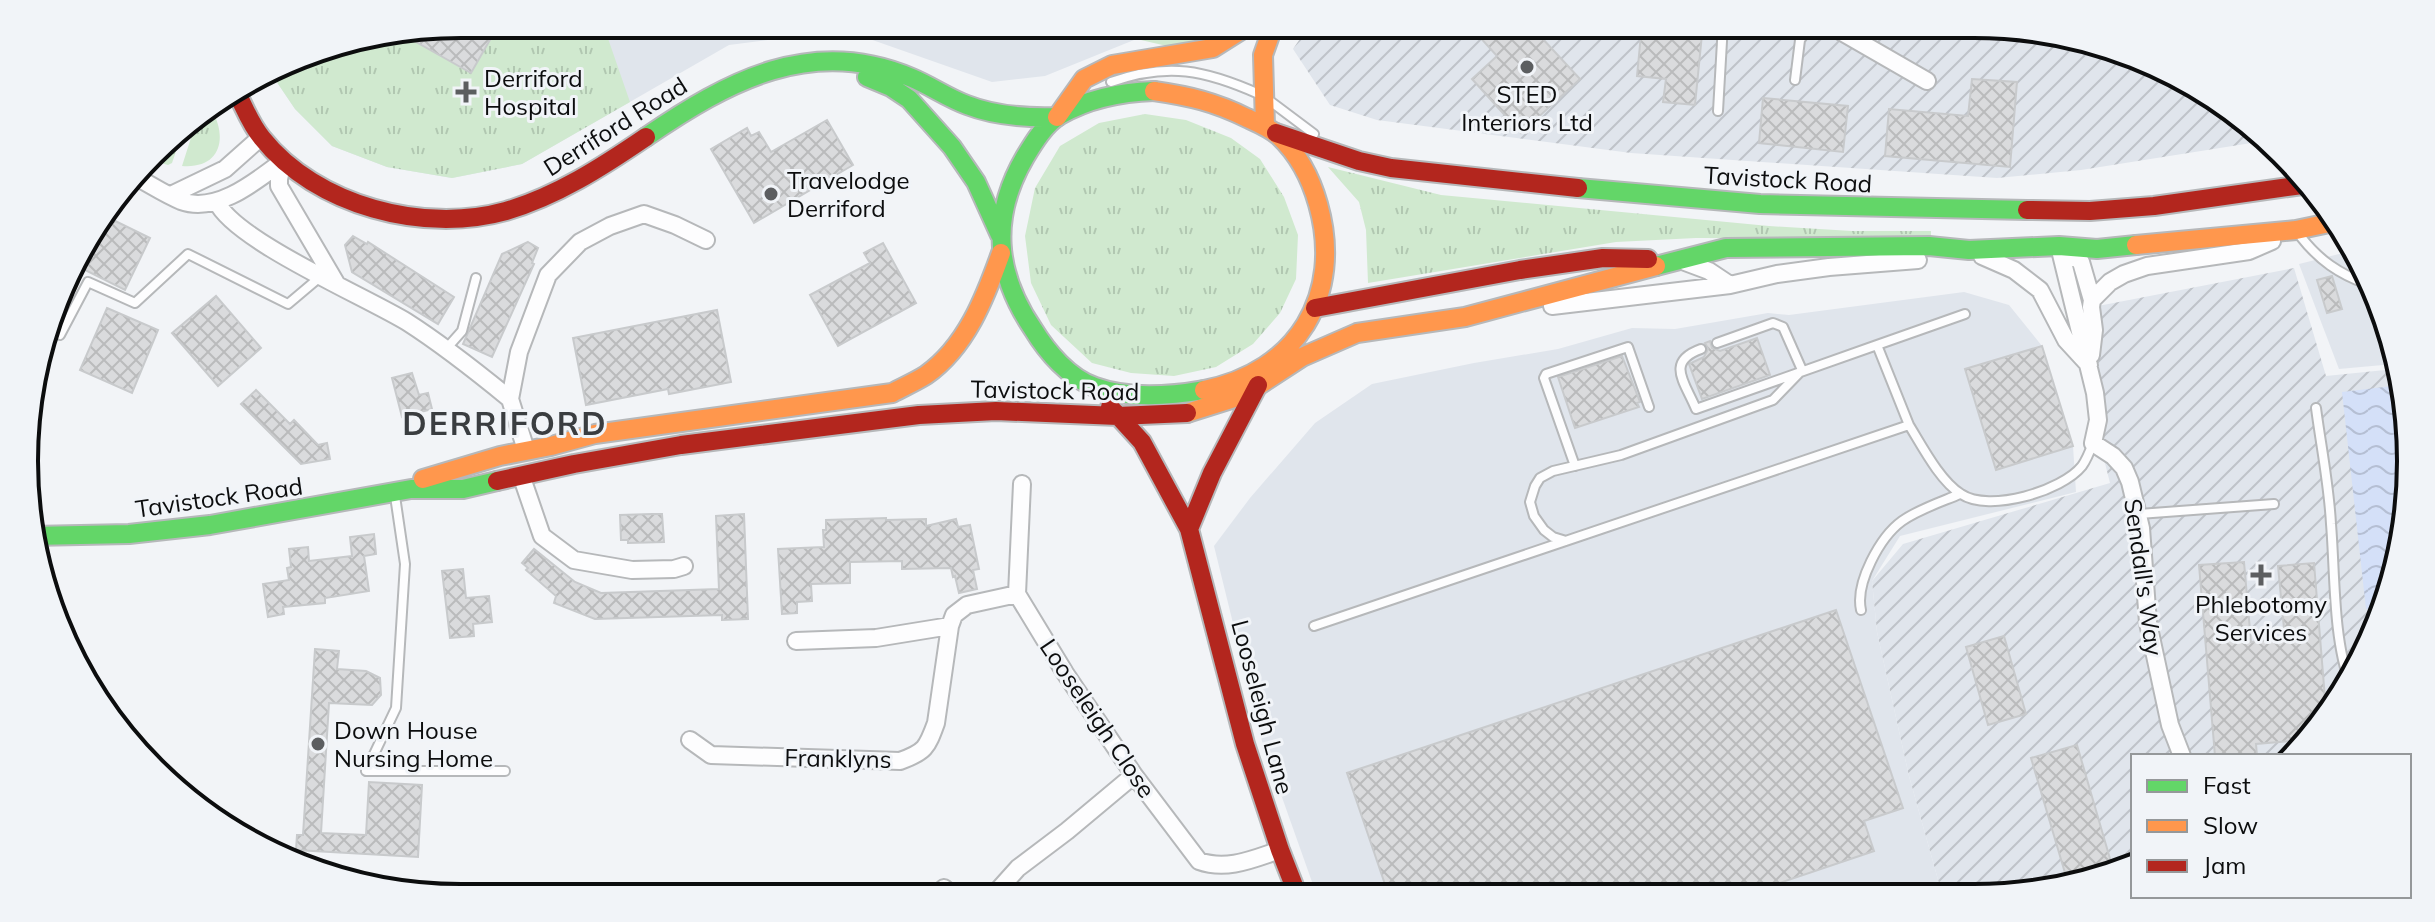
<svg xmlns="http://www.w3.org/2000/svg" width="2435" height="922" viewBox="0 0 2435 922" font-family="Mulish,sans-serif">
<style>
.built{fill:#e0e5ec}
.industrial{fill:url(#industrial-furrows)}
.grass{fill:url(#grass-tufts)}
.water{fill:url(#water-waves)}
.building{fill:url(#building-cross-hatch);stroke:#c8cacc;stroke-width:2}
.lines{fill:none;stroke-linecap:round;stroke-linejoin:round}
.lane-casing{stroke:#b6b8ba;stroke-width:12}
.street-casing{stroke:#b6b8ba;stroke-width:20}
.fast-casing{stroke:#b6b8ba;stroke-width:22}
.slow-casing{stroke:#b6b8ba;stroke-width:22}
.jam-casing{stroke:#b6b8ba;stroke-width:22}
.lane{stroke:#fdfdfe;stroke-width:8}
.street{stroke:#fdfdfe;stroke-width:16}
.fast{stroke:#63d668;stroke-width:18}
.slow{stroke:#ff974d;stroke-width:18}
.jam{stroke:#b3261e;stroke-width:18}
.poi-dot{fill:#5c5e60;stroke:#f1f4f8;stroke-width:3}
.labels{text-anchor:middle;dominant-baseline:central;stroke-width:6;stroke-linejoin:round;paint-order:stroke}
.poi-label{font-size:24px;fill:#0c0d0e;stroke:#f1f4f8;text-anchor:start}
.street-label{font-size:24px;fill:#0c0d0e;stroke:#f1f4f8}
.district-label{font-size:32px;font-weight:bold;letter-spacing:2px;fill:#3a3d40;stroke:#f1f4f8}
.rim{fill:none;stroke:#0c0d0e;stroke-width:4}
</style>
<defs>
<pattern id="industrial-furrows" width="10" height="10" patternUnits="userSpaceOnUse" patternTransform="scale(2)"><rect width="10" height="10" fill="#e0e5ec"/><path d="M-1 1l2-2M0 10L10 0M9 11l2-2" fill="none" stroke="#bfc3c9"/></pattern>
<pattern id="grass-tufts" width="24" height="20" patternUnits="userSpaceOnUse" patternTransform="scale(2)"><rect width="24" height="20" fill="#d0e9cf"/><path d="M3 7l-1-3M5 7V3M7 7l1-3M15 17l-1-3M17 17v-4M19 17l1-3" fill="none" stroke="#b1c7b1"/></pattern>
<pattern id="water-waves" width="16" height="10" patternUnits="userSpaceOnUse" patternTransform="scale(2)"><rect width="16" height="10" fill="#d4e0f8"/><path d="M0 5q4-4 8 0t8 0" fill="none" stroke="#b5bfd3"/></pattern>
<pattern id="building-cross-hatch" width="8" height="8" patternUnits="userSpaceOnUse" patternTransform="scale(2)"><rect width="8" height="8" fill="#dadbdd"/><path d="M0 0l8 8M0 8l8-8" fill="none" stroke="#babbbc"/></pattern>
</defs>
<rect width="100%" height="100%" fill="#f2f4f7"/>
<path class="built" d="M461 24H1190L1134 40 1045 76 992 82 844 30 729 45 522 164 452 178 387 167 332 146 295 109 272 75 320 47Z
M2355 250 2394 364 2339 369 2299 264Z
M1964 292 2009 305 2042 346 2073 446 2076 492 1900 536 1872 581 1877 632 1909 776 1942 894 1317 896 1262 741 1214 546 1250 498 1315 423 1372 384 1474 363 1558 349 1632 328 1675 329 1768 313 1789 315Z"/>
<path class="industrial" d="M1310 24H1974L2088 39 2240 115 2264 141 2081 170 1997 178 1631 153 1377 120 1330 105 1293 49Z
M2294 268 2326 376 2395 369 2407 404 2396 575 2352 680 2290 756H2133V863L2031 894H1942L1909 776 1877 632 1872 581 1903 544 2110 483 2067 312Z"/>
<path class="grass" d="M499 24H603L630 102 522 164 452 178 387 167 332 146 295 109 272 75 320 47 402 34 471 73Z
M1096 24H1233L1205 38 1171 47 1098 30Z
M212 110C228 139 220 169 182 166L197 119Z
M1145 114 1186 120 1231 138 1260 159 1284 197 1298 235 1296 279 1280 313 1253 344 1216 367 1174 376 1131 373 1092 363 1051 325 1031 283 1025 236 1035 188 1060 146 1099 123Z
M185 125 172 163 168 165 150 160 173 132Z
M1328 167 1441 195 1769 226 1852 231H1931V239L1696 238 1616 242 1368 283 1366 230 1359 202Z"/>
<path class="water" d="M2401 385 2407 404 2396 575 2382 607 2366 609 2342 392Z"/>
<path class="building" d="M461 24H499L471 73 402 34Z
M1468 24H1529L1580 79 1521 133 1472 79 1497 56Z
M1642 24H1703L1695 105 1663 102 1666 79 1637 76Z
M1972 79 2017 82 2010 167 1885 156 1889 109 1968 116Z
M1763 98 1848 106 1843 152 1759 143Z
M827 120 853 165 754 223 711 149 747 128 751 136 759 132 771 152Z
M105 216 150 238 125 290 75 265 82 243Z
M353 236 367 244 368 242 454 297 438 324 352 272 345 245Z
M528 242 538 248 532 263 534 264 492 357 463 344 502 254Z
M883 243 916 303 838 346 810 295 870 263 864 253Z
M2332 276 2342 309 2327 313 2317 280Z
M216 296 261 348 218 386 172 333Z
M107 308 158 330 132 393 80 370Z
M717 310 731 382 669 394 668 389 586 405 573 338Z
M1757 338 1770 375 1702 399 1689 364 1704 357 1708 349 1705 343 1710 341 1712 348 1720 351Z
M2042 346 2073 446 1996 470 1965 369Z
M1622 356 1640 402 1637 403 1639 407 1575 428 1558 377Z
M412 373 419 395 428 393 432 409 402 417 392 378Z
M256 390 290 424 294 420 318 445 327 443 330 459 301 464 241 404Z
M652 514H662L664 542 628 543V540H621L620 515Z
M744 514 748 619 722 620V615L595 619 554 603 556 596 526 570 528 568 522 563 534 549 575 582 601 593 719 589 716 516Z
M886 518V520L926 519V526L956 519 958 527 970 525 979 569 973 570 977 589 959 593 955 576 953 577 951 568 902 569V561L850 562V583L811 584 812 601 797 602V613L782 614 778 549 824 547 823 530H826V520Z
M374 534 376 554 364 556 369 591 325 598V603L283 607 284 614 268 617 263 584 289 580 287 568 291 567 289 549 308 547 309 561 352 556 350 537Z
M2244 562 2251 642 2285 639 2278 566 2314 563 2326 711 2303 740 2256 744 2257 756H2215L2199 565Z
M463 569 466 598 489 596 492 622 473 624 474 636 450 638 442 571Z
M1836 610 1903 808 1864 821 1874 851 1744 895 1389 896 1347 773Z
M2004 636 2026 714 1988 725 1966 647Z
M315 649 339 651 337 669 366 671 380 678 381 695 372 705 329 703 321 833 366 835 369 782 422 785 418 857 296 850 297 835H303Z
M2077 745 2113 869 2068 883 2031 758Z"/>
<g class="lines">
<defs>
<path id="lane" d="M1453 24 1460 31
M1795 80 1800 40 1811 24
M1111 82C1168 62 1205 70 1259 94
M1270 101 1314 134
M1718 111 1723 24
M2301 237C2319 260 2339 274 2367 284
M60 335 88 282 135 303 188 254 288 304 320 277
M1717 343 1773 323 1783 327 1802 370
M446 349 462 331 476 278
M1701 349C1665 362 1685 382 1696 409L1877 345
M2316 408C2321 446 2329 485 2331 524 2335 571 2333 640 2350 683
M1909 425 1877 345 1965 314
M1575 466 1544 378 1546 374 1628 347 1649 407
M395 496 405 564 396 708 366 771H505
M2139 514 2274 504
M1566 541 1553 537 1544 530 1534 516 1530 502 1535 486 1540 478 1553 471 1621 455 1773 400 1802 370
M1861 610C1855 583 1880 537 1902 521 1919 509 1941 502 1960 494
M1314 626 1909 425C1922 446 1940 481 1961 494 1989 513 2062 491 2082 466 2087 459 2090 451 2093 443"/>
<path id="street" d="M1828 24 1927 81
M283 161 279 179V186L336 283
M136 177C151 185 166 195 181 201 217 214 256 181 283 161
M171 195 225 169 261 137
M217 202C234 240 366 297 407 322 443 345 477 372 510 399
M2059 246 2095 393 2098 420 2093 443 2113 456 2124 468 2130 482 2141 528 2148 623 2170 725 2182 756
M2064 249 2081 262 2092 300 2091 307 2094 330 2091 355
M1982 256 2014 270 2040 290 2066 340 2089 365
M1685 262 1709 271 1730 285
M2092 300 2110 282 2124 274 2147 266 2249 251 2272 241
M1552 306 1730 285 1777 274 1829 267 1918 260
M526 450 510 399 519 352 548 275 580 242 610 226 644 214 675 225 706 240
M521 475 542 536 574 560 632 570 674 569 684 566
M1022 484 1017 594 1065 673 1134 775 1199 861C1227 871 1253 859 1280 850
M796 641 876 638 950 626
M690 740 711 755 900 761C925 752 927 748 936 723L950 626 954 615 967 605 1017 594
M944 888 954 897
M992 897 1018 868 1067 831 1134 775"/>
<path id="fast" d="M867 77 891 87 909 99 952 147 976 182 1000 235
M1154 91C1122 92 1088 99 1060 115 1045 124 1034 142 1025 157 990 217 995 273 1033 329 1047 352 1069 378 1095 387 1128 399 1170 396 1204 390
M646 137C728 81 812 35 912 78 931 86 948 98 967 105 995 116 1027 118 1057 117
M1578 188 1760 204 2027 210
M1656 266 1726 248 1929 246 1969 250 2059 246 2097 249 2136 245
M32 536 129 534 210 525 411 489H463L497 481"/>
<path id="slow" d="M1154 91C1189 96 1215 102 1247 118 1258 123 1270 128 1279 136 1298 154 1311 179 1318 204 1344 295 1297 372 1204 390
M1057 117 1084 79 1112 65 1213 48 1251 24
M1265 126 1263 55 1274 24
M2136 245 2296 230 2334 222
M1187 413 1244 395 1302 357 1357 333 1465 317 1656 266
M423 479 500 456 551 446 595 434 892 393C903 387 915 382 926 375 966 347 985 298 1001 253"/>
<path id="jam" d="M238 95C245 109 251 125 262 138 316 206 424 234 506 211 557 196 602 167 646 137
M1276 133 1359 161 1391 168 1578 188
M2027 210 2090 211 2154 206 2302 185
M1315 308 1520 270 1603 258 1648 259
M1110 407 1142 442 1189 529 1245 744 1280 850 1298 896
M497 481 574 464 681 445 919 415 996 411 1118 416 1187 413
M1189 529 1212 473 1258 385"/>
</defs>
<use href="#lane" class="lane-casing"/>
<use href="#street" class="street-casing"/>
<use href="#fast" class="fast-casing"/>
<use href="#slow" class="slow-casing"/>
<use href="#jam" class="jam-casing"/>
<use href="#lane" class="lane"/>
<use href="#street" class="street"/>
<use href="#fast" class="fast"/>
<use href="#slow" class="slow"/>
<use href="#jam" class="jam"/>
</g>
<g class="poi-dot">
<circle cx="1527" cy="67" r="8"/>
<path d="M462 80h8v8h8v8h-8v8h-8v-8h-8v-8h8z"/>
<circle cx="771" cy="194" r="8"/>
<path d="M2257 563h8v8h8v8h-8v8h-8v-8h-8v-8h8z"/>
<circle cx="318" cy="744" r="8"/>
</g>
<g class="labels">
<g class="poi-label">
<text x="484" y="78">Derriford<tspan x="484" dy="28">Hospital</tspan></text>
<text x="1527" y="94" text-anchor="middle">STED<tspan x="1527" dy="28">Interiors Ltd</tspan></text>
<text x="787" y="180">Travelodge<tspan x="787" dy="28">Derriford</tspan></text>
<text x="2261" y="604" text-anchor="middle">Phlebotomy<tspan x="2261" dy="28">Services</tspan></text>
<text x="334" y="730">Down House<tspan x="334" dy="28">Nursing Home</tspan></text>
</g>
<g class="street-label">
<text transform="translate(615 126) rotate(-32)">Derriford Road</text>
<text transform="translate(1788 179) rotate(3)">Tavistock Road</text>
<text transform="translate(1055 390) rotate(1)">Tavistock Road</text>
<text transform="translate(219 497) rotate(-8)">Tavistock Road</text>
<text transform="translate(2144 577) rotate(82)">Sendall's Way</text>
<text transform="translate(1263 707) rotate(75)">Looseleigh Lane</text>
<text transform="translate(1098 718) rotate(56)">Looseleigh Close</text>
<text transform="translate(838 758) rotate(1)">Franklyns</text>
</g>
<g class="district-label">
<text x="505" y="423">DERRIFORD</text>
</g>
</g>
<path d="M0 0H2435V922H0ZM461 38H1974A423 423 0 0 1 2397 461V461A423 423 0 0 1 1974 884H461A423 423 0 0 1 38 461V461A423 423 0 0 1 461 38Z" fill="#f1f4f8" fill-rule="evenodd"/>
<path class="rim" d="M461 38H1974A423 423 0 0 1 2397 461V461A423 423 0 0 1 1974 884H461A423 423 0 0 1 38 461V461A423 423 0 0 1 461 38Z"/>
<rect x="2131" y="754" width="280" height="144" fill="#f1f4f8" stroke="#95989a" stroke-width="2"/>
<rect x="2147" y="780" width="40" height="12" fill="#63d668" stroke="#95989a" stroke-width="2"/>
<text x="2203" y="794" font-size="24" fill="#0c0d0e">Fast</text>
<rect x="2147" y="820" width="40" height="12" fill="#ff974d" stroke="#95989a" stroke-width="2"/>
<text x="2203" y="834" font-size="24" fill="#0c0d0e">Slow</text>
<rect x="2147" y="860" width="40" height="12" fill="#b3261e" stroke="#95989a" stroke-width="2"/>
<text x="2203" y="874" font-size="24" fill="#0c0d0e">Jam</text>
</svg>
